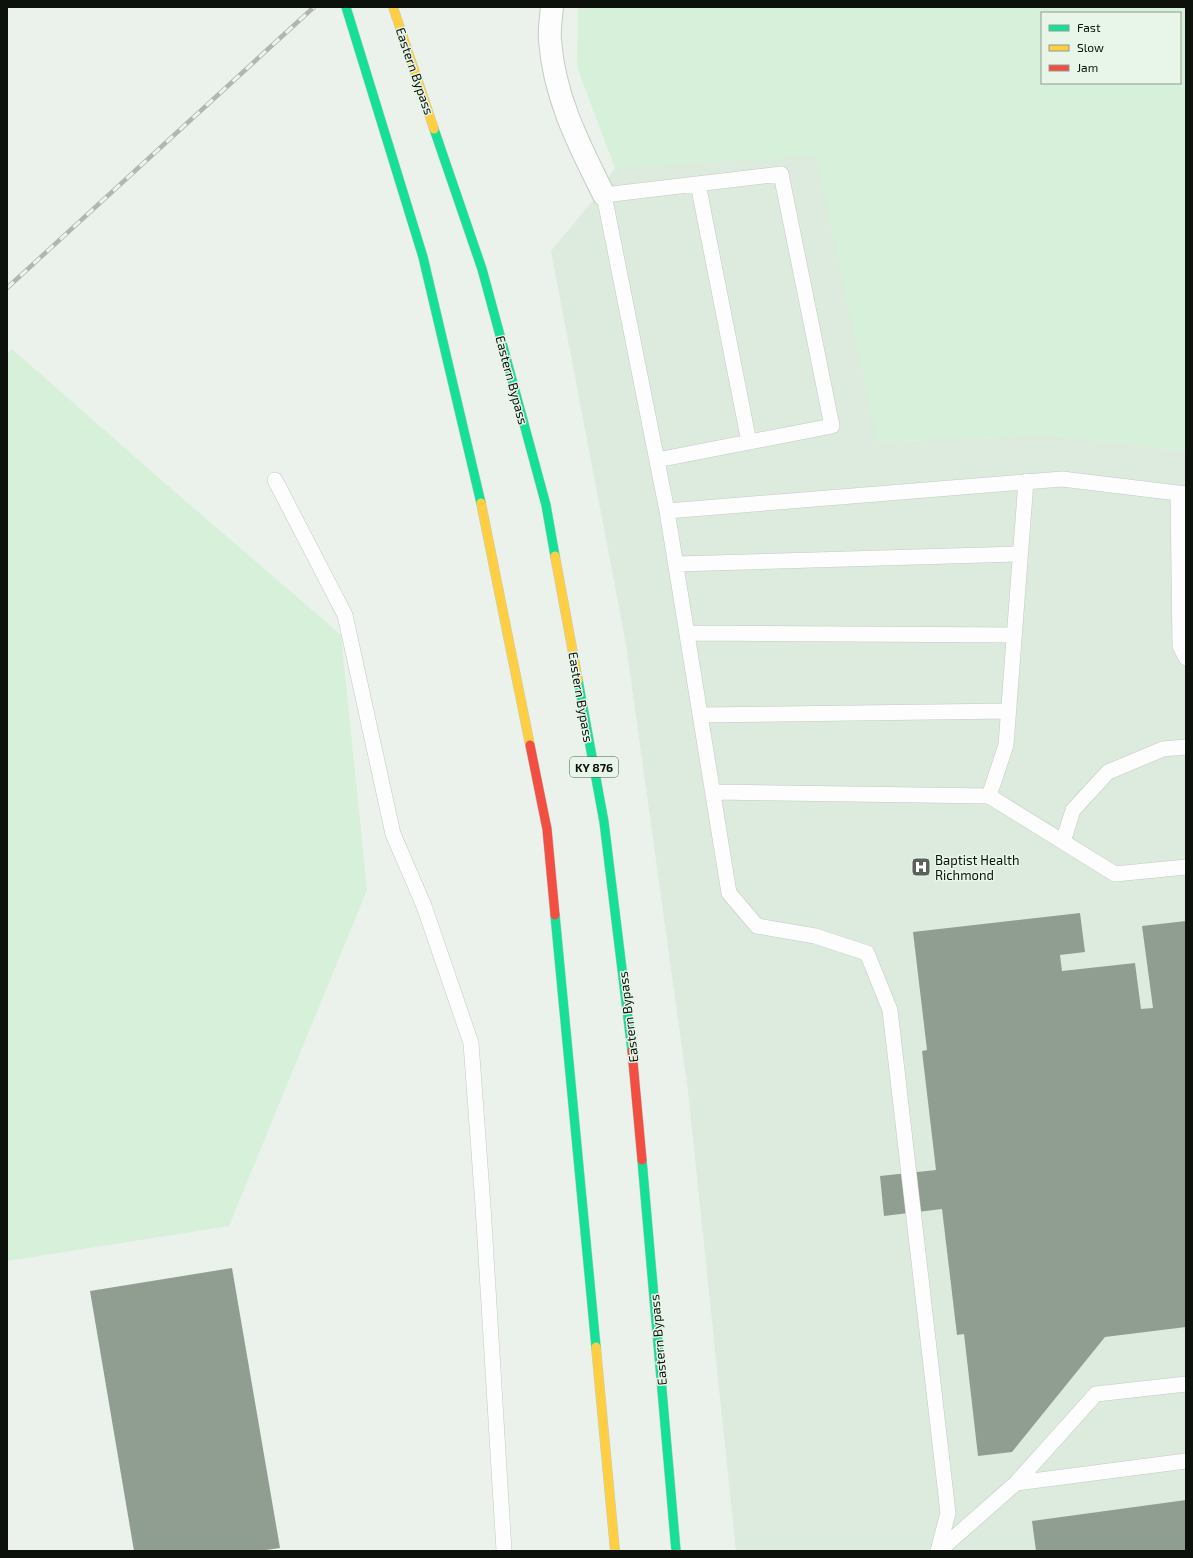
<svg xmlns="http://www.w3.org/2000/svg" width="1193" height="1558" viewBox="0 0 1193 1558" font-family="'Exo 2',sans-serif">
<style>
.built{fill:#dcebdd}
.green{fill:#d7f0d9;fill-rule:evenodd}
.building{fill:#909e92}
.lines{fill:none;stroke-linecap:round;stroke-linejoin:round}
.lane-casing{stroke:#c4cac4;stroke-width:16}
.street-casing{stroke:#c4cac4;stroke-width:24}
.fast-casing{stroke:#c4cac4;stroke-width:10}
.slow-casing{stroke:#c4cac4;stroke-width:10}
.jam-casing{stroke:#c4cac4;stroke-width:10}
.lane{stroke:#fcfdfc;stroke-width:15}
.street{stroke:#fcfdfc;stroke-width:22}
.fast{stroke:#16e098;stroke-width:9}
.slow{stroke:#ffcf43;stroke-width:9}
.jam{stroke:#f24e42;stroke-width:9}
.rail-casing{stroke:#b3b5b3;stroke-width:4.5}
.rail{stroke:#e7f6e8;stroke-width:3;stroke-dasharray:9;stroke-linecap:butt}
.labels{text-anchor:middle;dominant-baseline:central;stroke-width:3;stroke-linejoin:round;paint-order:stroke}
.shield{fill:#e7f6e8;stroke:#4e564e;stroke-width:1}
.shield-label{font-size:12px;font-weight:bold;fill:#0c110c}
.street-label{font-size:13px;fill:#0c110c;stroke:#e7f6e8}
.poi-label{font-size:13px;fill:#0c110c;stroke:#e7f6e8;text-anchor:start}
</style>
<rect width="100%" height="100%" fill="#eaf2eb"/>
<path class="built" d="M816 155 878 442 1046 435 1186 451V1551H736L688 1091 626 644 551 251 595 198 615 168Z"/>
<path class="green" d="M578 7H1186V451L1046 435 877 442 816 156 615 168 577 67ZM1042 13H1180V83H1042Z
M12 349 168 486 341 635 367 890 229 1226 7 1261V354Z"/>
<path class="building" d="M1080 913 1085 952 1060 955 1062 971 1135 963 1141 1009 1153 1008 1142 926 1186 921V1327L1105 1337 1012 1452 978 1456 964 1334 957 1335 942 1209 884 1216 880 1176 936 1170 922 1051 927 1050 913 932Z
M232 1268 280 1548 259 1551H134L90 1291Z
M1186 1500V1551H1036L1032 1521Z"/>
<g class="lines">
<defs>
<path id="lane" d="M698 184 749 442
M657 460 832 426 781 174 604 195 667 511
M275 480 345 615 393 834 424 906 471 1043 483 1206 504 1551
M1178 493 1180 646 1186 658
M676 564 1020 554
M687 633 1014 635
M701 715 1008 711
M713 792 989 796 1115 874 1186 867
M989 796 1006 745 1026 481
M1063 842 1073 810 1108 772 1163 749 1186 747
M1016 1483 1186 1461
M938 1551 948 1513 890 1010 867 953 815 936 757 926 729 893 667 511 1062 479 1186 494
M939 1551 1016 1483 1096 1394 1186 1384"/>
<path id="street" d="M552 7C551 18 549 30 550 40 554 97 579 145 604 195"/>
<path id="fast" d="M346 7 423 257 481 503
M434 129 482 269 546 505 555 556
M578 680 604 822 632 1051
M555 915 596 1347
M642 1160 676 1551"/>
<path id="slow" d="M393 7 434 129
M481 503 530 745
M555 556 578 680
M596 1347 615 1551"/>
<path id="jam" d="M530 745 547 829 555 915
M632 1051 642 1160"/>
</defs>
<use href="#lane" class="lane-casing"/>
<use href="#street" class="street-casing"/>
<use href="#fast" class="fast-casing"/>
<use href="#slow" class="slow-casing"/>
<use href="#jam" class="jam-casing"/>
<use href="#lane" class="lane"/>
<use href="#street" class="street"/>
<use href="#fast" class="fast"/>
<use href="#slow" class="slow"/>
<use href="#jam" class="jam"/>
<defs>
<path id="rail" d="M7 288 314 7"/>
</defs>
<use href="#rail" class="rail-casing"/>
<use href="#rail" class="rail"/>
</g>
<defs>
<symbol id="hospital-square" viewBox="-11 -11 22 22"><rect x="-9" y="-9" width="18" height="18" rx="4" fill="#5a605a" stroke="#e7f6e8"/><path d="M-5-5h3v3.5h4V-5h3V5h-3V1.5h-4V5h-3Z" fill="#fff"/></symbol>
</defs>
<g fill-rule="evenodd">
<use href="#hospital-square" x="910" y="856" width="22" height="22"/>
</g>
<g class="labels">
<rect class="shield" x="570" y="757" width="48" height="20" rx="3"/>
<g class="shield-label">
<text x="594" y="767">KY 876</text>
</g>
<g class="street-label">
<text transform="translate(415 71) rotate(71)">Eastern Bypass</text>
<text transform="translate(512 380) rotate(75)">Eastern Bypass</text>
<text transform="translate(581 697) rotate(80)">Eastern Bypass</text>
<text transform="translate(628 1017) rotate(-97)">Eastern Bypass</text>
<text transform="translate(658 1340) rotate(-95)">Eastern Bypass</text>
</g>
<g class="poi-label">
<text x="935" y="860">Baptist Health<tspan x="935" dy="15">Richmond</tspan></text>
</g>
</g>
<rect width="1193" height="1558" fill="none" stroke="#0c110c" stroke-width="16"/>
<rect x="1041" y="12" width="140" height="72" fill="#e7f6e8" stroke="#8f9a90"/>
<rect x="1049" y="25" width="20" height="6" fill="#16e098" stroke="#8f9a90"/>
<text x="1077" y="32" font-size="12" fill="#0c110c">Fast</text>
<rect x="1049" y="45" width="20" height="6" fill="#ffcf43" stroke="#8f9a90"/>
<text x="1077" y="52" font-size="12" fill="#0c110c">Slow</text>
<rect x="1049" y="65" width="20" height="6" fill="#f24e42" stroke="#8f9a90"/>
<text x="1077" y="72" font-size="12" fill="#0c110c">Jam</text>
</svg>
